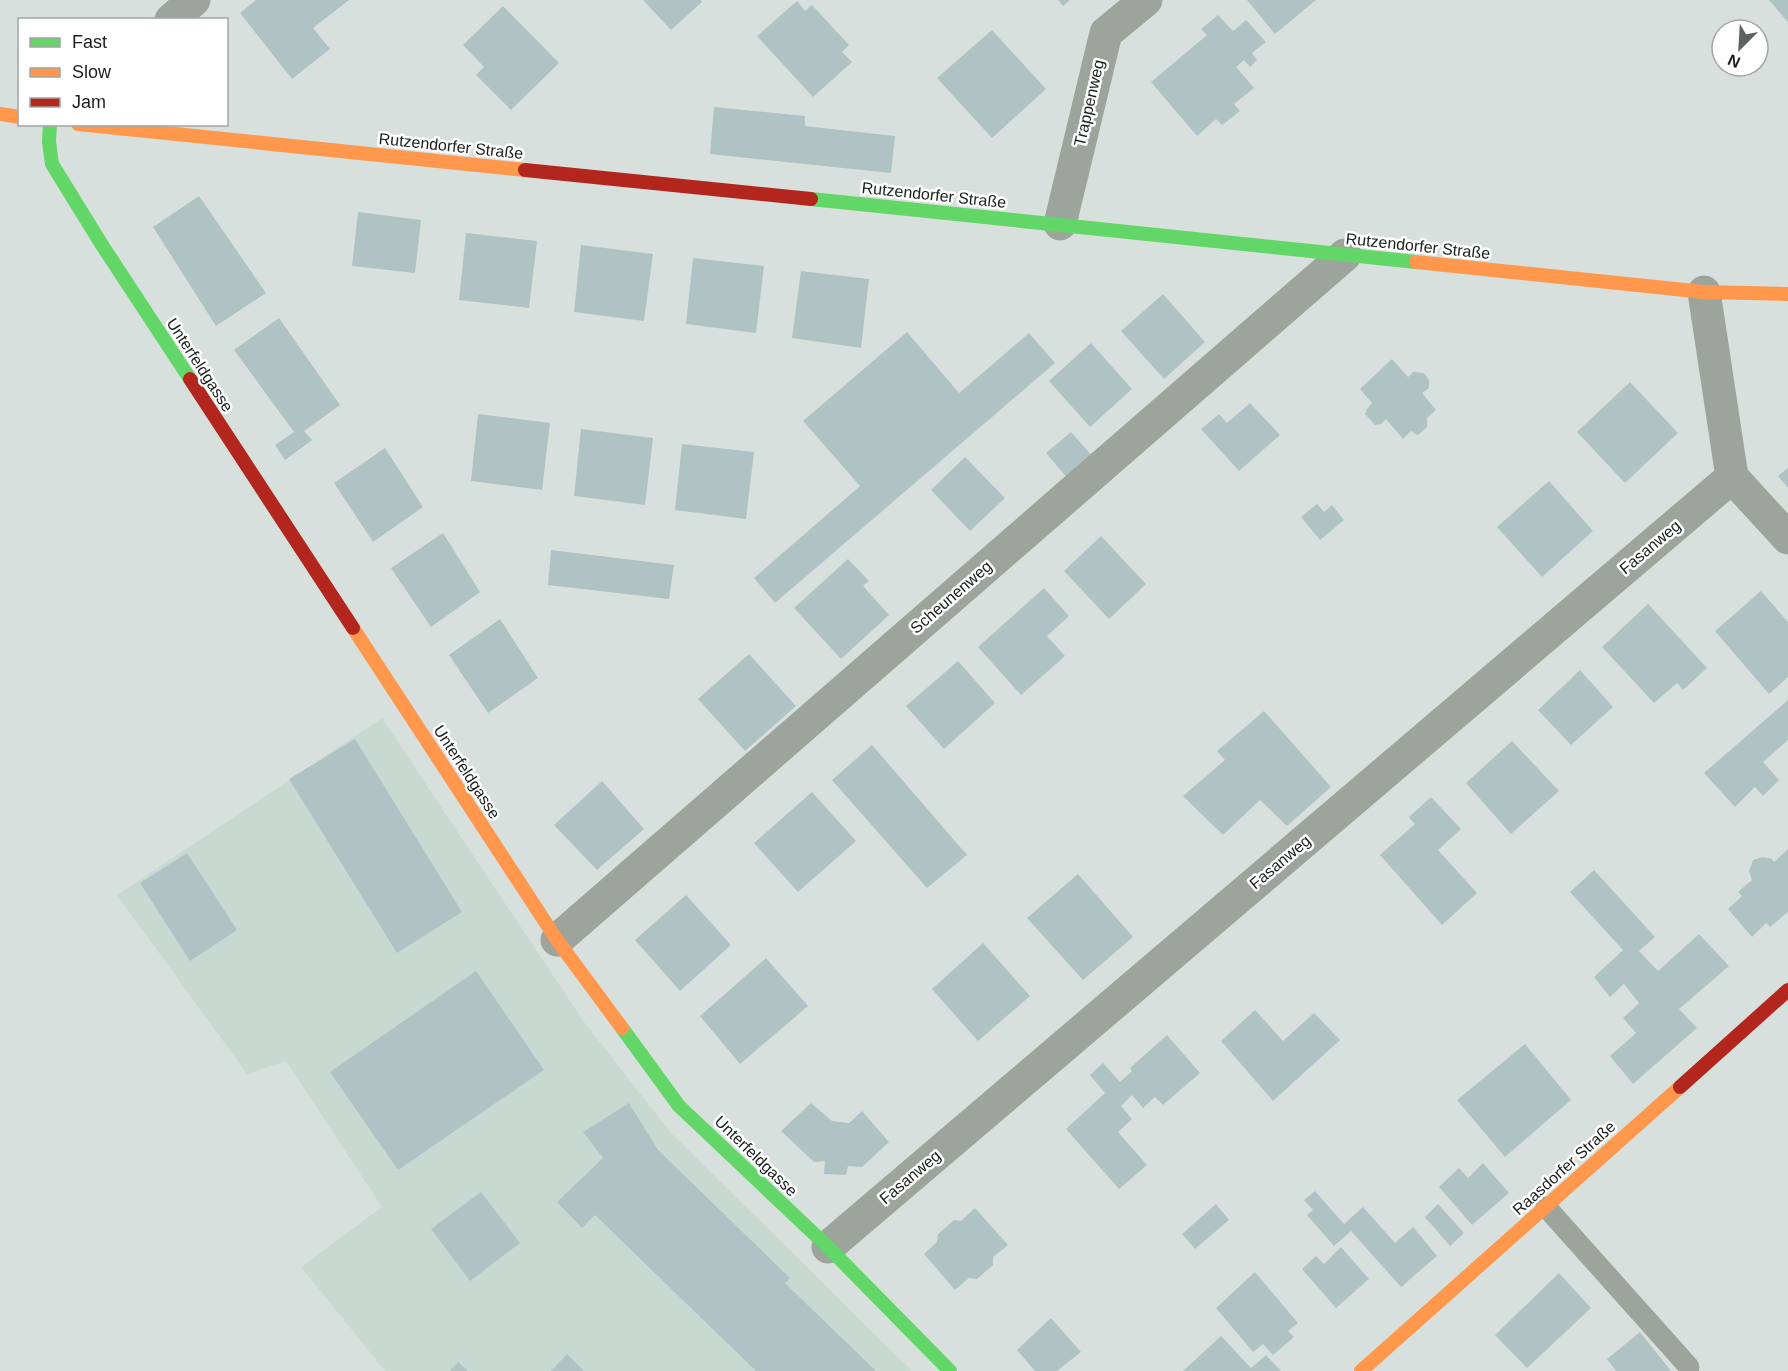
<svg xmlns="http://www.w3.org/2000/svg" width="1788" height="1371" viewBox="0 0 1788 1371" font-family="Arial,sans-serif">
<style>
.built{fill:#c8d9d2}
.building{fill:#afc3c4}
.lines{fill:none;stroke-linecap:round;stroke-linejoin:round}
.lane{stroke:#9da49c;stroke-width:21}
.street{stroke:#9da49c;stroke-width:33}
.fast{stroke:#63d668;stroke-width:14}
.slow{stroke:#ff974d;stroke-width:14}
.jam{stroke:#b3261e;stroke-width:14}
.labels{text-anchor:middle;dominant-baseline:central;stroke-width:5;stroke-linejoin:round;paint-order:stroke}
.street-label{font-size:16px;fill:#191e1c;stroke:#fff}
</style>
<rect width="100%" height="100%" fill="#d8e0dd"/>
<path class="built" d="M382 718 584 1022 671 1133 912 1371H385L301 1267 382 1207 286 1061 247 1074 117 895Z"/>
<path class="building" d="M256 0H349L313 28 330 49 292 79 240 13Z
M643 0H701L702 2 671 30Z
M1058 0H1070L1063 6Z
M1247 0H1316L1275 34Z
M1769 0H1788V22Z
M797 1 805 11 812 5 849 45 842 52 852 62 813 97 757 36Z
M503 6 559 63 511 110 476 75 484 67 463 45Z
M1218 15 1233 31 1246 20 1266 42 1252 53 1257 60 1250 67 1244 60 1236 67 1254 88 1234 104 1240 111 1222 125 1216 119 1197 136 1151 82 1207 35 1201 29Z
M992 30 1046 89 992 138 937 78Z
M714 107 805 116V126L895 136 891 173 710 154Z
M199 196 266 293 216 326 153 227Z
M358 212 421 220 415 273 352 266Z
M466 233 537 241 529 308 459 300Z
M581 245 653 254 644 321 574 312Z
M693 258 764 266 756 333 686 324Z
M801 271 869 279 861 348 792 338Z
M1163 294 1205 342 1164 379 1121 331Z
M279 318 340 405 304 431 312 440 285 460 275 445 294 432 234 350Z
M907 332 959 393 1029 333 1055 363 775 603 754 578 860 486 803 421Z
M1091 343 1132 389 1090 427 1049 381Z
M1392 359 1408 377 1413 372 1424 373 1429 380V388L1422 393 1436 410 1427 418V427L1418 435 1411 431 1403 439 1386 419 1381 424 1375 425 1365 414 1367 409 1372 403 1360 389Z
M1630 382 1678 433 1625 483 1577 432Z
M1250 403 1280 435 1239 471 1201 429 1219 414 1227 423Z
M478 414 550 423 542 490 471 481Z
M581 429 653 438 645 505 574 496Z
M1071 432 1093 457 1068 479 1046 453Z
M682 444 754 452 746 519 675 510Z
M385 448 423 507 373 542 334 483Z
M965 457 1005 498 970 531 931 490Z
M1788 468V488L1778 476Z
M1549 481 1593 531 1542 577 1497 527Z
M1317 504 1324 512 1332 505 1344 520 1320 540 1301 517Z
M443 533 480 592 431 627 391 568Z
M1101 536 1146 584 1109 619 1064 571Z
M551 550 674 565 669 599 548 585Z
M848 559 869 581 863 586 889 615 841 659 794 608Z
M1044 588 1069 616 1047 636 1065 656 1021 695 978 647Z
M1761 591 1788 622V677L1769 694 1715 631Z
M1648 604 1707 668 1683 690 1677 683 1654 703 1602 647Z
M500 619 538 678 488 713 449 655Z
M749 654 796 706 745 751 698 699Z
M958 661 995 703 944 749 906 706Z
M1580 670 1613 707 1571 745 1538 710Z
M1788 700V740L1763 762 1779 780 1763 796 1755 787 1735 807 1704 773Z
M1264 711 1331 787 1287 826 1260 800 1223 835 1183 796 1225 760 1217 751Z
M355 739 462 912 397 953 289 779Z
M1512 741 1559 791 1511 834 1466 783Z
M872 745 967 855 927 888 832 780Z
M602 781 644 829 597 870 554 825Z
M812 792 856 841 798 892 754 843Z
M1431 797 1461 829 1438 850 1477 893 1442 925 1380 855 1415 824 1409 817Z
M1788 849V912L1770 927 1766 923 1752 937 1728 909 1742 896 1738 892 1752 880 1749 871 1753 860 1763 857 1772 859 1774 862Z
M187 853 237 930 190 961 140 883Z
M1594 870 1655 937 1639 951 1658 971 1699 934 1729 966 1679 1009 1697 1028 1633 1084 1610 1056 1636 1033 1623 1018 1639 1003 1624 984 1610 997 1594 977 1623 950 1570 892Z
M1078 874 1133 937 1083 980 1027 918Z
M686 895 731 945 680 991 635 940Z
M983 943 1030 996 978 1041 932 989Z
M766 958 808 1006 740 1064 700 1016Z
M476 971 544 1070 398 1170 330 1072Z
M1255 1010 1283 1041 1314 1013 1340 1040 1273 1101 1221 1041Z
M1167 1035 1200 1073 1163 1105 1155 1097 1143 1108 1132 1095 1121 1106 1132 1119 1118 1132 1147 1165 1119 1189 1066 1129 1105 1093 1090 1075 1103 1063 1120 1082 1132 1071 1130 1068Z
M1525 1044 1571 1100 1505 1157 1457 1100Z
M629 1103 658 1150 790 1278 785 1283 876 1371H756L595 1215 582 1228 557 1202 603 1158 583 1132Z
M811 1103 832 1121 849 1123 862 1111 889 1142 862 1167 848 1166 846 1175 824 1174 825 1161 814 1162 781 1131Z
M1483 1163 1509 1193 1472 1225 1439 1187 1459 1168 1468 1178Z
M1315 1191 1344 1224 1363 1207 1395 1243 1413 1227 1437 1256 1401 1287 1351 1231 1334 1246 1307 1215 1313 1210 1304 1200Z
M481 1192 520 1243 470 1281 431 1229Z
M1216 1204 1229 1220 1195 1249 1182 1234Z
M1438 1204 1464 1233 1450 1246 1425 1217Z
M975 1208 1008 1245 993 1257V1265L977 1279 969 1278 955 1290 924 1254 937 1242 938 1234 954 1220 961 1221Z
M1341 1247 1369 1279 1336 1308 1302 1269 1316 1256 1324 1264Z
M1255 1272 1298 1323 1288 1331 1294 1337 1273 1355 1263 1344 1253 1352 1216 1308Z
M1559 1273 1591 1308 1527 1368 1495 1335Z
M1051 1318 1081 1352 1057 1371H1035L1017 1350Z
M1640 1332 1671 1371H1616L1607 1359Z
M1221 1336 1251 1368 1266 1355 1281 1371H1183Z
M567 1354 584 1371H551Z
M458 1362 468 1371H450Z"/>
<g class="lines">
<path class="lane" d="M1546 1207 1689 1367"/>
<path class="street" d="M171 20 194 0
M1060 224 1106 33 1146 0
M1732 477 1788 538
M557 940 1345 255
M828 1247 1732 477 1704 292"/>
<path class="fast" d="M50 124 49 142 52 164 102 245 190 379
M811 199 1416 262
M622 1028 679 1106 828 1247 950 1371"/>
<path class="slow" d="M0 114 20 117
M78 124 525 170
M1416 262 1704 292 1788 294
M353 628 557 940 622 1028
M1361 1371 1680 1087"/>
<path class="jam" d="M525 170 811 199
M190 379 353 628
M1680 1087 1788 990"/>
</g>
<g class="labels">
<g class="street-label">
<text transform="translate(1089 103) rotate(-77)">Trappenweg</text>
<text transform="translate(451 146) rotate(6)">Rutzendorfer Straße</text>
<text transform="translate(934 195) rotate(6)">Rutzendorfer Straße</text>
<text transform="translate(1418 246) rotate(6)">Rutzendorfer Straße</text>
<text transform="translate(200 365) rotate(57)">Unterfeldgasse</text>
<text transform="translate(1650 547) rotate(-40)">Fasanweg</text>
<text transform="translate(951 597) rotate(-41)">Scheunenweg</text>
<text transform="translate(467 772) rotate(57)">Unterfeldgasse</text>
<text transform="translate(1280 862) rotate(-40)">Fasanweg</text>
<text transform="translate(756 1156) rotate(44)">Unterfeldgasse</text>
<text transform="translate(1564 1168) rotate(-42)">Raasdorfer Straße</text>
<text transform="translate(910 1177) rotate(-40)">Fasanweg</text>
</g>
</g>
<rect x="18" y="18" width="210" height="108" fill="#ffffff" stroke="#a3a5a4" stroke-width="1.5"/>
<rect x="30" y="38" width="30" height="9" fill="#63d668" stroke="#a3a5a4" stroke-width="1.5"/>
<text x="72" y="48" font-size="18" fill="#191e1c">Fast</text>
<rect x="30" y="68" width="30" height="9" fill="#ff974d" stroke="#a3a5a4" stroke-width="1.5"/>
<text x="72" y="78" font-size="18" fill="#191e1c">Slow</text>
<rect x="30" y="98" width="30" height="9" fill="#b3261e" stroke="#a3a5a4" stroke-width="1.5"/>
<text x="72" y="108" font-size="18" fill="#191e1c">Jam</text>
<g transform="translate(1740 48) rotate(204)"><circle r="28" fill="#ffffff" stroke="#a3a5a4" stroke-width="1.5"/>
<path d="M0-4.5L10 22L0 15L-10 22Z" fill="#5c6260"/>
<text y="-9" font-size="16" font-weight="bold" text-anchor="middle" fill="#191e1c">N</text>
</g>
</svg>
